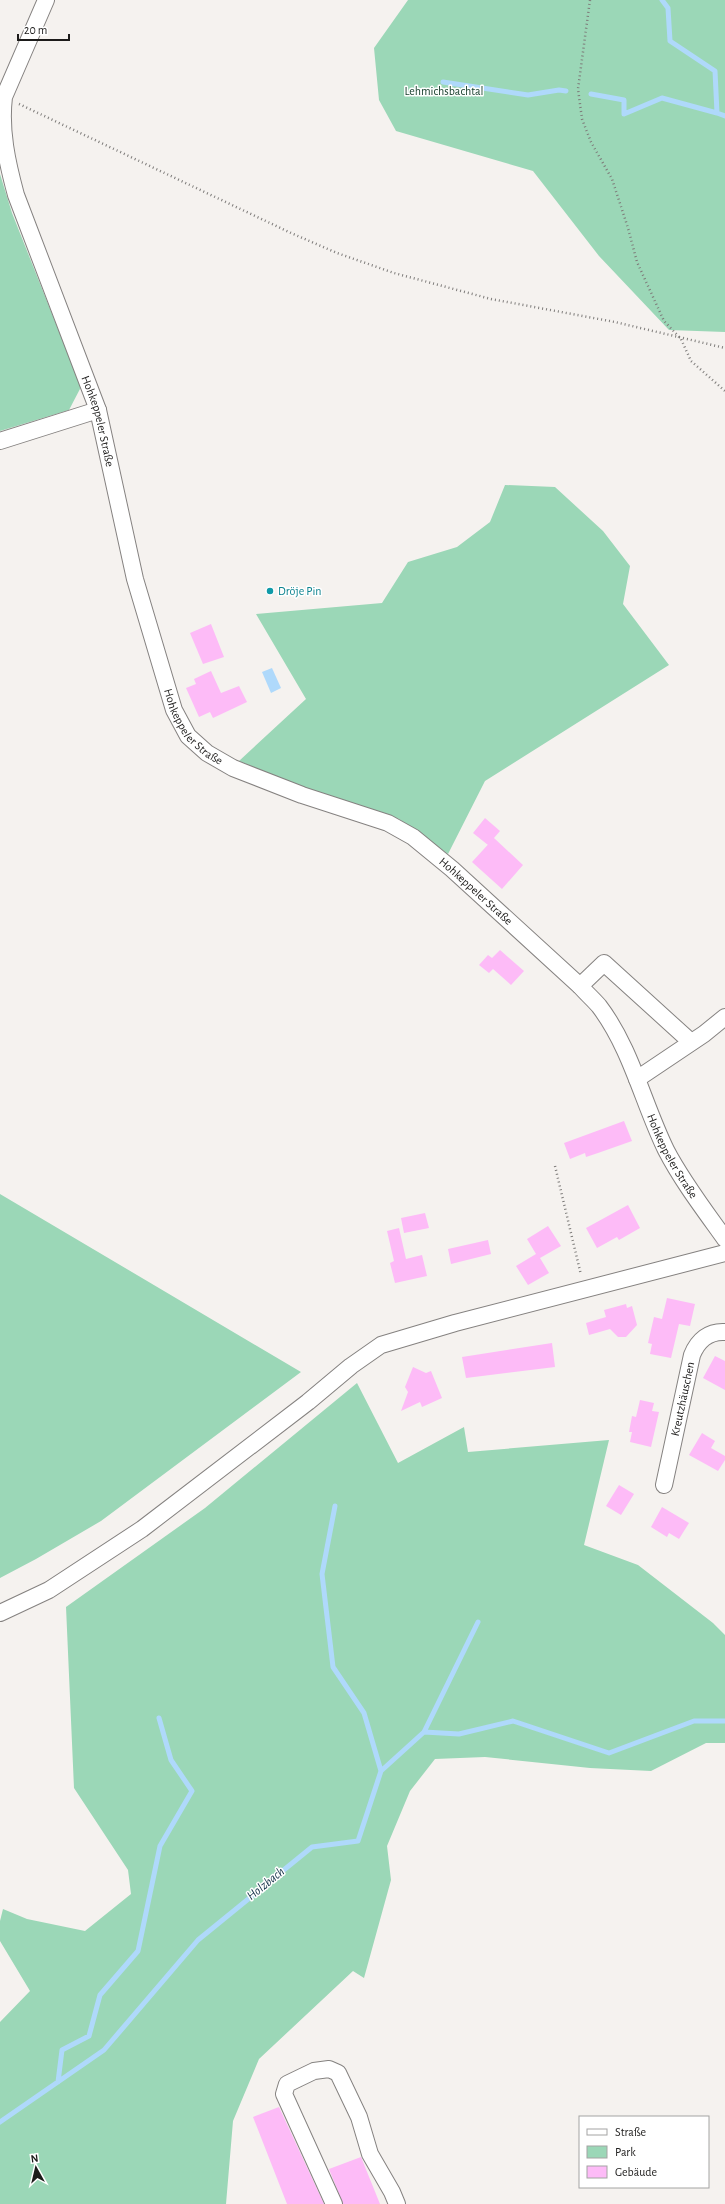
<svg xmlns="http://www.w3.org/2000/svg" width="725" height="2204" viewBox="0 0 725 2204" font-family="'Alegreya Sans',sans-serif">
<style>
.green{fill:#9bd7b7}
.water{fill:#afd9fb}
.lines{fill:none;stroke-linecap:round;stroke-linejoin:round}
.stream{stroke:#afd9fb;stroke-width:5}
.building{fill:#fdbbf7}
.minor-casing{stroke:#858280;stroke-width:18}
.path{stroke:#7e7c7a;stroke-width:2.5;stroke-dasharray:1 3;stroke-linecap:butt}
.minor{stroke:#fff;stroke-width:16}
.culture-dot{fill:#0f9aa8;stroke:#fff;stroke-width:1.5}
.labels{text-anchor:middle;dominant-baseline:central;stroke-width:3;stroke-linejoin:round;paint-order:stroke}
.park-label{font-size:12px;fill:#19402e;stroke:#fff}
.street-label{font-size:12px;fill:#1c1b1a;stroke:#fff}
.culture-label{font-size:12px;fill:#0d838f;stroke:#fff;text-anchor:start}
.water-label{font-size:13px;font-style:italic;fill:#0c2b42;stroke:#fff}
</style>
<rect width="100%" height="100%" fill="#f5f2ef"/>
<path class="green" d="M408 0H725V332L669 330 599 256 533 171 396 131 379 100 374 48Z
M0 174 12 213 81 387 69 410 0 431Z
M505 485 555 487 603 531 630 566 623 604 669 665 485 781 448 854 399 819 299 786 239 761 306 699 256 614 382 603 408 562 457 547 490 522Z
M0 1194 301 1372 101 1521 36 1559 0 1578Z
M357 1383 398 1463 464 1427 468 1452 609 1440 584 1545 638 1565 713 1623 725 1635V1743H706L651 1771 590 1768 485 1757 435 1759 410 1791 387 1846 391 1880 364 1978 353 1971 259 2059 233 2121 226 2204H0V2022L30 1991 0 1941V1921L3 1909 27 1919 85 1931 131 1894 128 1870 74 1788 66 1607 205 1508Z"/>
<path class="water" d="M272 668 281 688 271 693 262 672Z"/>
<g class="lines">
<path class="stream" d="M662 0 668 8 670 41 715 71 717 113 725 116
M443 82 528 95 559 90 566 91
M591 94 624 100V114L662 98 717 113
M335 1506 322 1574 333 1667 364 1713 381 1771
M424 1732 459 1734 513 1721 609 1753 694 1721H725
M58 2082 62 2050 89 2036 100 1995 138 1951 160 1846 192 1791 171 1760 159 1718
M0 2122 104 2050 198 1940 312 1847 358 1841 381 1771 424 1732 478 1622"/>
</g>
<path class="building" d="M211 624 224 657 203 664 190 633Z
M211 671 221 693 239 686 247 702 213 718 210 712 199 717 186 688 196 684 194 679Z
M485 818 500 831 488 845 473 833Z
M494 838 523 865 502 889 472 862Z
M500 950 524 971 511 985 493 969 489 973 479 965 488 955 492 958Z
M624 1121 632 1141 598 1153 586 1157 585 1153 570 1159 564 1143Z
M628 1205 640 1228 619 1240 617 1237 597 1248 586 1228Z
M425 1213 429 1228 404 1233 401 1218Z
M548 1226 561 1246 540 1258 549 1273 528 1285 516 1266 536 1254 527 1239Z
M399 1228 406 1259 422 1255 427 1276 395 1283 390 1263 394 1261 387 1231Z
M488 1240 491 1254 451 1264 448 1249Z
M667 1298 695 1304 690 1326 679 1324 671 1358 650 1354 652 1344 648 1343 654 1317 662 1319Z
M626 1304 627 1308 632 1306 637 1325 626 1337H618L610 1329 589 1335 586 1323 606 1317 604 1310Z
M552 1343 555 1367 466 1378 462 1357Z
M715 1356 725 1361V1390L703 1378Z
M413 1367 426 1373 431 1371 442 1398 422 1407 420 1402 401 1411 408 1392 405 1387Z
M640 1400 654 1403 652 1411 659 1412 651 1447 630 1442 632 1432H629L632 1416 636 1417Z
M702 1433 715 1441 711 1448 725 1456V1460L718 1471 689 1455Z
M619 1485 634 1494 621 1515 606 1506Z
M662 1507 689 1523 679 1539 669 1533 667 1537 651 1527Z
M279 2107 324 2204H287L253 2117Z
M361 2157 380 2204H343L329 2169Z"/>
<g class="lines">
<defs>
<g id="minor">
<path id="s1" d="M46 0 4 97C0 130 7 162 16 195L98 410 135 579 174 710 188 736 207 753 233 768 302 795 388 823 413 837 452 869 580 986C586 993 593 999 599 1006 631 1048 643 1103 666 1150 682 1181 705 1211 725 1239"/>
<path d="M0 441 98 410"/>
<path d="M580 986 604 963 691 1042"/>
<path d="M637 1079 704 1034 725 1017"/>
<path id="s2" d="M664 1485 692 1355C698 1340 709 1331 725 1332"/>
<path d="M0 1613 49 1590 142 1529 308 1402 351 1366 381 1345 455 1323 725 1253"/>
<path d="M334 2204 284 2094 287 2084 314 2071 329 2069 338 2073 359 2117 370 2154 392 2192 397 2204"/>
</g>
</defs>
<use href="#minor" class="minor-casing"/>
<path class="path" d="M590 0 578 89 582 119 591 142 612 179 628 228 637 262 664 321 681 339 691 361 725 391
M19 104 291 233 337 253 394 273 491 299 615 322 725 348
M555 1166 581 1275"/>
<use href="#minor" class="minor"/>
</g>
<circle class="culture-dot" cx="270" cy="591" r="4"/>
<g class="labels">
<g class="park-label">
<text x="444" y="91">Lehmichsbachtal</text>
</g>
<g class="street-label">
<text stroke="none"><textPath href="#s1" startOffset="446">Hohkeppeler Straße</textPath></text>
<text stroke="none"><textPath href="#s1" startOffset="770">Hohkeppeler Straße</textPath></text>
<text stroke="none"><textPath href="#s1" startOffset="1106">Hohkeppeler Straße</textPath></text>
<text stroke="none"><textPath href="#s1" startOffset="1442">Hohkeppeler Straße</textPath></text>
<text stroke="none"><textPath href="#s2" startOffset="88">Kreutzhäuschen</textPath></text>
</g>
<g class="culture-label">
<text x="278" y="591">Dröje Pin</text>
</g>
<g class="water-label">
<text transform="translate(266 1884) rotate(-39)">Holzbach</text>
</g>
</g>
<rect x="579" y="2116" width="130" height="72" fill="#ffffff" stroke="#a4a4a3"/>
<rect x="587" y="2129" width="20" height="6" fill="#ffffff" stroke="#a4a4a3"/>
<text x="615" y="2136" font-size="12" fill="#1c1b1a">Straße</text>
<rect x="587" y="2146" width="20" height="12" fill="#9bd7b7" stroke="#a4a4a3"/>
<text x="615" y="2156" font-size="12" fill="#1c1b1a">Park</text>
<rect x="587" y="2166" width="20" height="12" fill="#fdbbf7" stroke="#a4a4a3"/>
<text x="615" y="2176" font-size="12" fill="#1c1b1a">Gebäude</text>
<g transform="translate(36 2168) rotate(352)" stroke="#ffffff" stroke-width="3" paint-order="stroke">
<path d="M0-3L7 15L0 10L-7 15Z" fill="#1c1b1a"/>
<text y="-6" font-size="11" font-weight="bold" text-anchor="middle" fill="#1c1b1a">N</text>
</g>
<path d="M18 34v6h51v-6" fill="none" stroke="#1c1b1a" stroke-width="2"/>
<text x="24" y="34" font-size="12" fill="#1c1b1a" stroke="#ffffff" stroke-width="3" paint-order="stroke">20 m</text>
</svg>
